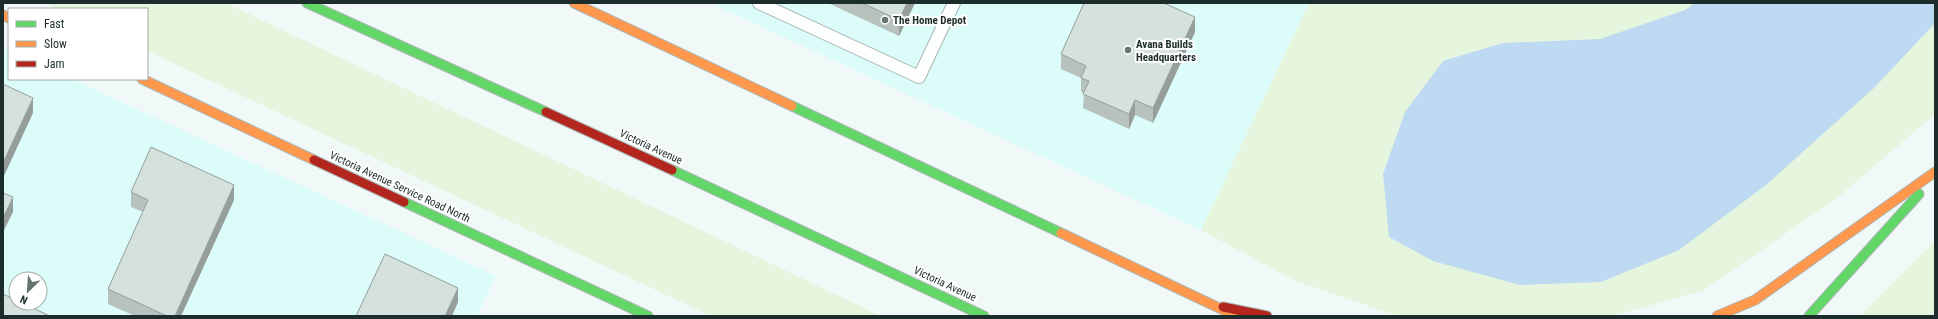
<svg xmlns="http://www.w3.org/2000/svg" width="1938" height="319" viewBox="0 0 1938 319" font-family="'Roboto Condensed',sans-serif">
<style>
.built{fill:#dbfcf9;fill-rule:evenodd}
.green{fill:#e6f5de}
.water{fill:#bed9f2}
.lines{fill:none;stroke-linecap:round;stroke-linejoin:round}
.lane-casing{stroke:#aab5b4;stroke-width:14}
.fast-casing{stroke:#aab5b4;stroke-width:11}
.slow-casing{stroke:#aab5b4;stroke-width:11}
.jam-casing{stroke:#aab5b4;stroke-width:11}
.lane{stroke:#fdfefe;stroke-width:12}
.fast{stroke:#63d668;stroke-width:9}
.slow{stroke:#ff974d;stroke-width:9}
.jam{stroke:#b3261e;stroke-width:9}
.wall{fill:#b7c2be}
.shaded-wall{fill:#959e9b}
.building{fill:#d5e1dd;stroke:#959e9b}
.poi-dot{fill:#667473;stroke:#fff;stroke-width:1.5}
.labels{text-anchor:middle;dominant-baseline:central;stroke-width:4;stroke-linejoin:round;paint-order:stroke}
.poi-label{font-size:11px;font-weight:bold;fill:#1c2d2b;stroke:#fff;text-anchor:start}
.street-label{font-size:11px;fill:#1c2d2b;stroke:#fff}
</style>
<rect width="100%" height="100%" fill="#f0f9f8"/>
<path class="built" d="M710 3H1309L1201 230Z
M3 47 9 50V79H72L496 276 477 316H3ZM16 279H40V303H16Z"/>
<path class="green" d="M45 3H226L881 316H711L147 51V9H58Z
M1309 3H1935V114L1836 199 1702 291 1612 316H1398L1295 281 1201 230Z
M1935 241V316H1860Z"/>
<path class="water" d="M1695 3H1935V23L1875 87 1766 185 1679 250 1601 282 1520 285 1433 261 1389 237 1383 174 1405 112 1443 61 1503 43 1600 39 1685 10Z"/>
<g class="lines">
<defs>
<path id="lane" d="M759 3 919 77 954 3"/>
<path id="fast" d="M307 3 546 112
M792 106 1061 233
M672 170 984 316
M404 202 648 316
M1809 316 1919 194"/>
<path id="slow" d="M574 3 792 106
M3 15 9 18
M142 79 314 160
M1061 233 1236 316
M1717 316 1755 300 1935 172"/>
<path id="jam" d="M546 112 672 170
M314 160 404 202
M1223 307 1267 316"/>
</defs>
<use href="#lane" class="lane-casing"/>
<use href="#fast" class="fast-casing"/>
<use href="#slow" class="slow-casing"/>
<use href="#jam" class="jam-casing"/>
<use href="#lane" class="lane"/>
<use href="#fast" class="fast"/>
<use href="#slow" class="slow"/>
<use href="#jam" class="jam"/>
</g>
<path class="wall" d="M828 3H915L899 36Z
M1195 32 1153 123 1135 115 1129 129 1083 108 1084 93 1081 92V78L1061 69V54Z
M131 192 234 200 181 316H135L108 304V289L143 212 131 207Z"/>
<path class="shaded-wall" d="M907 3H915L899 36V20Z
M1195 17V32L1153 123V108Z
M33 98V113L3 178V163Z
M1135 100V115L1129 129V114Z
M234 185V200L181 316H175Z
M13 197V212L3 232V218Z
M458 288V302L452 316H445Z"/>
<path class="building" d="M862 3H907L899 20Z
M1084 3H1164L1195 17 1153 108 1135 100 1129 114 1083 94 1089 81 1081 78 1086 66 1061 54Z
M3 84 33 98 3 163Z
M151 147 234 185 175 316H167L108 289 148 200 131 192Z
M3 193 13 197 3 218Z
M385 254 458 288 445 316H356Z
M3 294 16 300V303H22L50 316H3Z"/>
<g class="poi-dot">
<circle cx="885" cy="20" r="4"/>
<circle cx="1128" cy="50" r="4"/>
</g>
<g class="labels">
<g class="poi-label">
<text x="893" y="20">The Home Depot</text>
<text x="1136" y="44">Avana Builds<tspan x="1136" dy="13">Headquarters</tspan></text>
</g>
<g class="street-label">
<text transform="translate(651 147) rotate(25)">Victoria Avenue</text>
<text transform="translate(400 187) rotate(25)">Victoria Avenue Service Road North</text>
<text transform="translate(945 284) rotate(25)">Victoria Avenue</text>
</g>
</g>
<rect width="1938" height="319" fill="none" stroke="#1c2d2b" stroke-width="8"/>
<rect x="8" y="8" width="140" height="72" fill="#ffffff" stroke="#a4abaa"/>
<rect x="16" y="21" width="20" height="6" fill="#63d668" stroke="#a4abaa"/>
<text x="44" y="28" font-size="12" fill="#1c2d2b">Fast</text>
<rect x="16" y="41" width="20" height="6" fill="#ff974d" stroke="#a4abaa"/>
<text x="44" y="48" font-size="12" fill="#1c2d2b">Slow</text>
<rect x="16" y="61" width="20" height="6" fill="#b3261e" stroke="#a4abaa"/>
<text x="44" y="68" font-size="12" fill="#1c2d2b">Jam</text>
<g transform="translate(28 291) rotate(205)"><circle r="19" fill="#ffffff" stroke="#a4abaa"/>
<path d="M0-3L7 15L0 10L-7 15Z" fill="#667473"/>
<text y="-6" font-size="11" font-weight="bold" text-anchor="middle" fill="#1c2d2b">N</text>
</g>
</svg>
